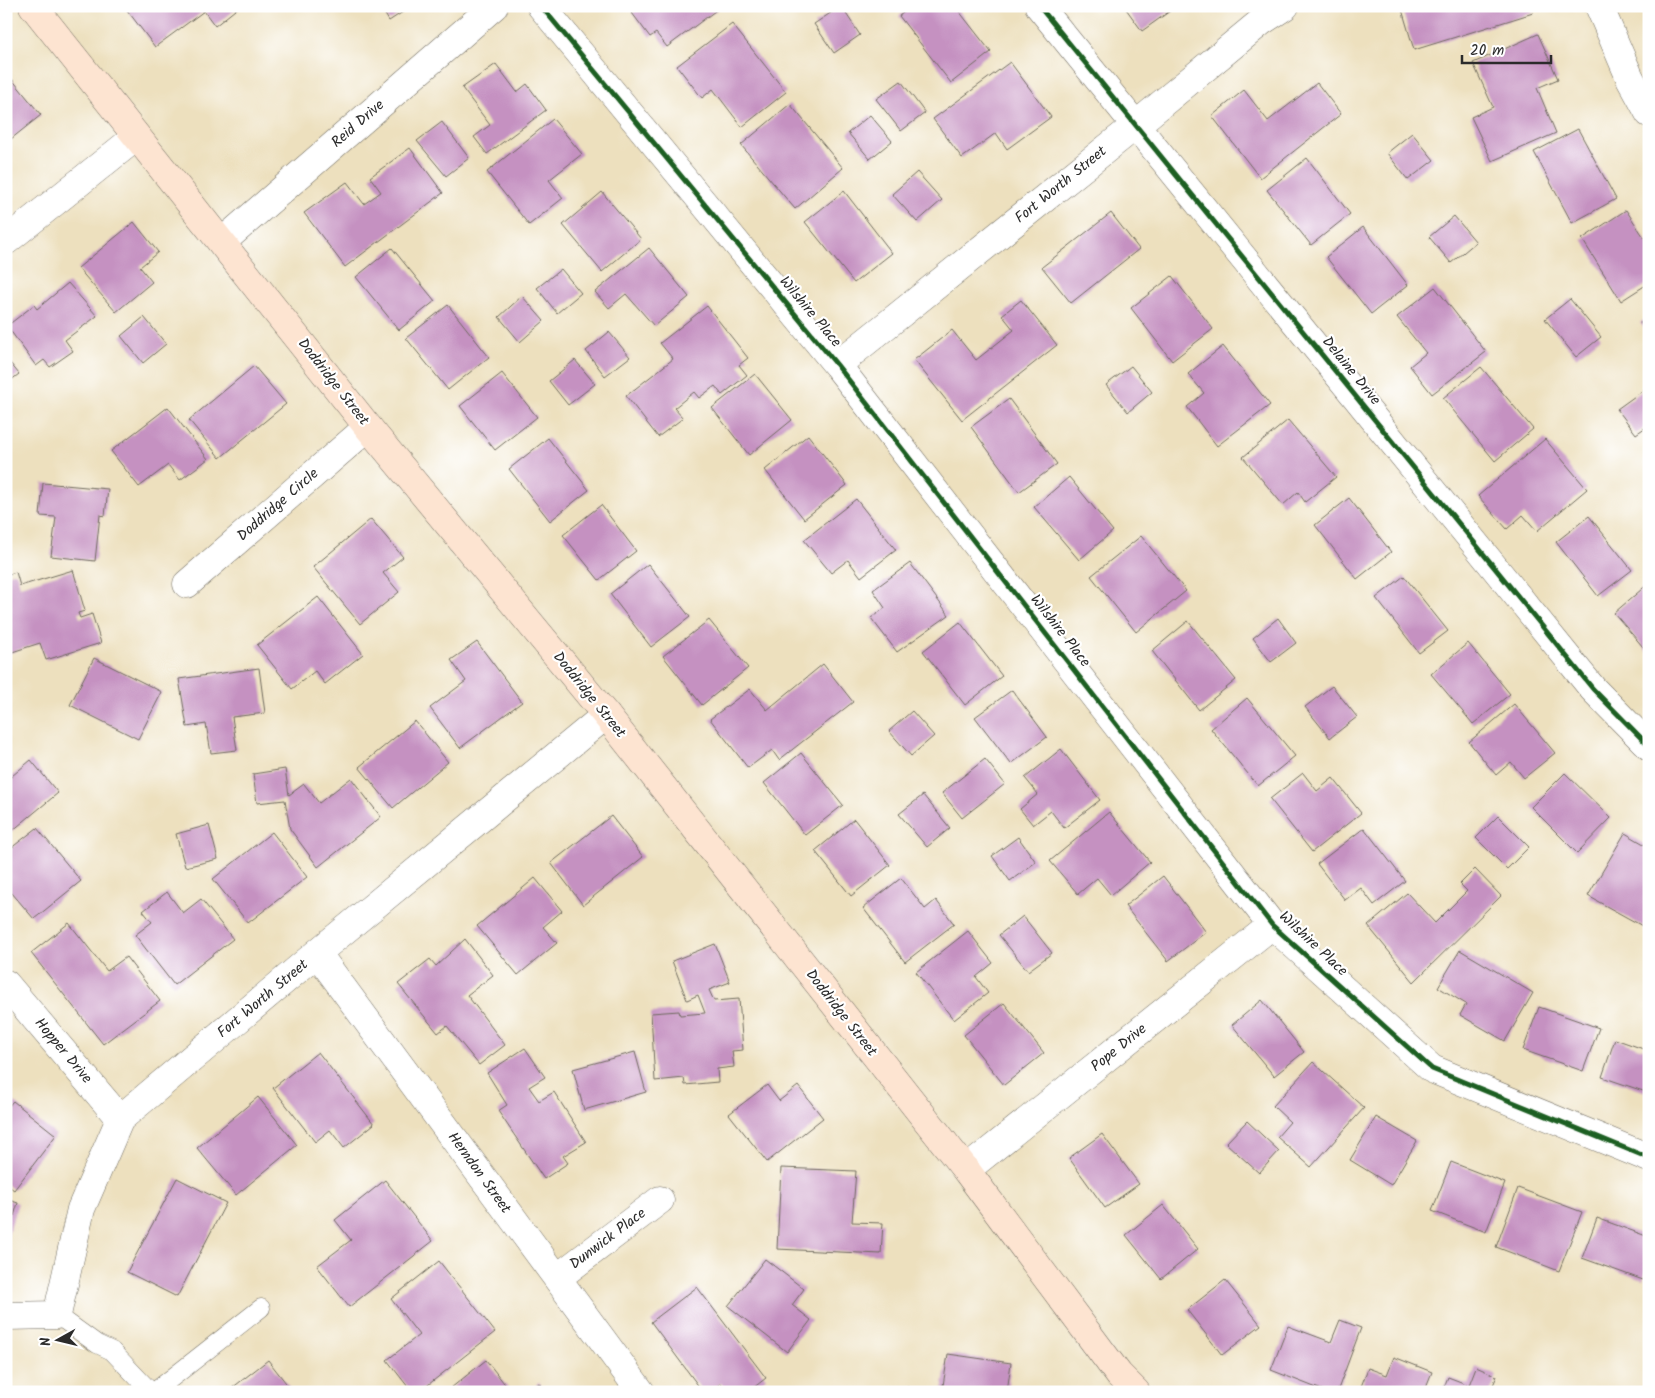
<svg xmlns="http://www.w3.org/2000/svg" width="1655" height="1398" viewBox="0 0 1655 1398" font-family="Kalam,sans-serif">
<style>
.building{fill:#c591c1}
.lines{fill:none;stroke-linecap:round;stroke-linejoin:round}
.service-casing{stroke:#6f6a5e;stroke-width:19}
.minor-casing{stroke:#6f6a5e;stroke-width:29}
.secondary-casing{stroke:#6f6a5e;stroke-width:29}
.service{stroke:#fff;stroke-width:18}
.minor{stroke:#fff;stroke-width:28}
.secondary{stroke:#fde4d1;stroke-width:28}
.cycleway-casing{stroke:#fff;stroke-width:8}
.cycleway{stroke:#1b5e20;stroke-width:5}
.labels{text-anchor:middle;dominant-baseline:central;stroke-width:4.5;stroke-linejoin:round;paint-order:stroke}
.street-label{font-size:15px;fill:#2b2b2b;stroke:#fff}
</style>
<rect width="100%" height="100%" fill="#fff"/>
<filter id="ink" filterUnits="userSpaceOnUse"><feTurbulence type="fractalNoise" baseFrequency=".02" numOctaves="2"/><feDisplacementMap in="SourceGraphic" scale="10" xChannelSelector="R" yChannelSelector="G"/><feConvolveMatrix kernelMatrix="1 2 1 2 8 2 1 2 1" color-interpolation-filters="sRGB"/></filter>
<filter id="wash" filterUnits="userSpaceOnUse"><feTurbulence type="fractalNoise" baseFrequency=".0096" numOctaves="4" result="noise"/><feDisplacementMap in="SourceGraphic" scale="20" xChannelSelector="R" yChannelSelector="G"/><feGaussianBlur stdDeviation="1.12" result="paint"/><feColorMatrix in="noise" values="0 0 0 0 0 0 0 0 0 0 0 0 0 0 0 0 0 1.4 0 .05"/><feComposite in="paint" operator="in"/></filter>
<g filter="url(#wash)">
<rect width="100%" height="100%" fill="#ede0be"/>
<g id="blocks">
<path class="building" d="M124 6H240L215 26 204 11 155 47Z
M380 6H412L389 21Z
M636 6H718L719 8 667 47 656 33 650 37 632 13 638 9Z
M841 6 860 35 834 53 814 24Z
M912 6H955L991 52 951 83 899 16Z
M1124 6H1177L1142 31Z
M1401 6H1531L1533 13 1414 50Z
M732 24 786 92 742 127 713 89 702 98 677 66Z
M1538 34 1558 79 1537 88 1556 133 1492 161 1471 117 1493 107 1473 63Z
M1010 62 1051 117 1007 149 996 133 962 158 933 119Z
M496 64 517 92 527 84 546 110 487 154 474 137 490 125 462 88Z
M11 78 41 115 6 143V82Z
M901 81 925 113 901 131 876 99Z
M1317 83 1341 114 1260 178 1212 116 1244 90 1268 121Z
M790 104 843 168 795 209 741 145Z
M870 115 892 141 870 159 848 133Z
M553 119 582 154 549 180 563 198 529 225 487 172Z
M442 122 469 158 446 176 417 141Z
M1578 129 1616 199 1572 223 1534 152Z
M1412 133 1434 160 1408 180 1387 153Z
M410 148 443 193 345 267 304 213 347 182 364 204 381 192 370 177Z
M1307 158 1350 214 1311 245 1267 190Z
M917 172 942 200 917 222 892 194Z
M844 191 892 253 854 283 805 222Z
M602 192 641 239 602 272 563 225Z
M1626 210 1649 245V283L1621 301 1582 239Z
M1111 213 1139 249 1071 303 1042 267Z
M1454 216 1476 242 1451 263 1429 237Z
M134 222 158 252 140 267 152 282 116 312 78 268Z
M1363 227 1408 285 1371 314 1326 257Z
M392 248 435 301 399 330 356 277Z
M649 248 689 297 654 326 626 294 609 308 595 292Z
M561 269 581 293 557 313 537 288Z
M1172 276 1213 329 1172 361 1131 308Z
M68 283 97 316 65 340 73 351 50 367 44 360 36 366 7 326 34 305 37 309Z
M1435 287 1486 352 1432 394 1410 366 1426 353 1397 317Z
M522 296 544 321 520 342 499 317Z
M1570 299 1601 337 1576 357 1545 319Z
M1021 300 1057 345 962 420 914 360 952 330 976 360 1014 330 1002 315Z
M448 305 489 357 448 390 406 338Z
M707 306 748 358 739 365 747 375 722 395 715 386 699 398 694 392 674 408 683 418 658 437 626 396 673 359 660 343Z
M1649 316V333L1640 323Z
M144 317 166 344 143 363 121 336Z
M609 332 630 357 605 376 586 351Z
M1223 346 1270 405 1217 446 1187 407 1204 393 1188 374Z
M6 358 19 374 6 384Z
M575 360 595 384 568 405 549 381Z
M254 366 286 404 220 458 189 420Z
M1131 366 1152 392 1128 412 1106 385Z
M1481 367 1533 429 1495 461 1443 398Z
M502 373 537 417 495 450 460 406Z
M755 374 792 420 749 455 712 408Z
M1649 386V425L1636 434 1617 409Z
M1009 399 1057 464 1019 492 971 427Z
M168 407 208 459 180 480 168 465 139 487 111 451Z
M1288 420 1336 477 1305 502 1298 492 1283 505 1243 457Z
M808 435 847 485 804 519 765 470Z
M548 438 589 490 550 521 509 469Z
M1545 439 1587 489 1537 531 1523 515 1507 529 1478 496Z
M1069 477 1113 531 1079 560 1034 507Z
M43 483 108 489 105 516 100 515 95 561 51 556 56 517 40 516Z
M1349 498 1391 552 1357 579 1315 525Z
M856 499 896 550 861 577 848 560 831 573 804 540Z
M601 505 636 551 599 580 563 535Z
M1589 516 1632 570 1598 596 1556 542Z
M371 519 403 557 383 573 399 592 360 624 313 567Z
M1141 536 1186 591 1136 632 1091 576Z
M910 563 949 615 897 652 871 618 885 608 873 590Z
M648 564 690 617 651 647 610 594Z
M73 570 85 611 78 613 80 618 92 614 101 643 46 660 40 643 6 654V575L16 572 20 586Z
M1404 576 1448 631 1419 653 1376 598Z
M1649 583V654L1614 613Z
M318 597 363 654 325 684 315 671 292 689 257 645Z
M1278 618 1296 643 1271 662 1253 638Z
M709 620 748 668 702 705 663 656Z
M1188 621 1236 680 1199 710 1152 651Z
M960 622 1002 676 965 705 923 651Z
M477 642 522 702 460 748 430 708 466 681 451 660Z
M1468 643 1510 694 1473 724 1431 674Z
M94 658 162 692 138 739 70 705Z
M823 664 853 702 779 760 772 750 748 768 710 719 750 689 767 710Z
M259 668 265 713 232 717 237 750 211 753 206 724 187 727 179 679Z
M1332 686 1357 717 1330 738 1305 707Z
M1012 690 1047 737 1011 764 975 717Z
M1247 698 1295 756 1258 786 1211 729Z
M1514 704 1555 753 1524 778 1511 762 1496 775 1469 742Z
M912 711 934 736 911 756 889 731Z
M415 721 448 762 393 808 359 767Z
M1061 749 1100 800 1064 828 1051 811 1033 825 1020 809 1038 794 1025 778Z
M801 753 843 805 805 835 764 783Z
M985 759 1005 784 962 818 942 793Z
M31 760 58 793 6 836V781Z
M285 769 289 795 304 784 319 803 351 778 381 817 318 867 290 829 285 800 257 803 253 774Z
M1303 773 1317 791 1333 778 1361 813 1312 852 1270 799Z
M1565 773 1611 818 1577 853 1531 807Z
M923 795 950 828 927 847 899 814Z
M1109 812 1150 862 1111 895 1097 878 1078 894 1050 861Z
M611 816 643 857 583 905 551 863Z
M1498 816 1529 847 1507 869 1476 838Z
M854 819 890 865 851 896 815 851Z
M209 825 218 859 185 867 176 834Z
M37 828 81 881 34 919 6 886V852Z
M1364 828 1405 881 1374 905 1361 888 1345 900 1317 864Z
M272 832 307 877 248 923 213 879Z
M1625 833 1649 847V923L1646 928 1588 896Z
M1018 837 1036 862 1010 881 992 856Z
M1475 869 1501 896 1414 982 1368 926 1407 893 1435 923 1467 891 1460 884Z
M1163 876 1206 932 1168 961 1125 906Z
M535 878 562 911 543 927 557 943 518 975 477 926Z
M901 878 925 909 936 900 954 924 905 962 863 908Z
M167 892 183 913 201 899 233 939 174 985 135 935 152 922 143 911Z
M1023 916 1052 953 1028 971 999 935Z
M69 923 107 971 126 957 160 1001 103 1044 31 953Z
M968 931 993 963 976 977 988 993 954 1020 916 972Z
M465 939 493 975 467 995 505 1045 479 1065 447 1026 438 1033 398 984 430 959 436 966Z
M715 944 730 982 709 990 714 1001 739 999 743 1050 732 1051 734 1067 717 1069 718 1082 685 1085 684 1078 655 1081 651 1013 679 1011 680 1015 705 1013 698 995 687 1000 672 961Z
M1460 950 1533 993 1505 1041 1460 1015 1466 1004 1438 987Z
M1262 1000 1304 1052 1274 1076 1232 1025Z
M1004 1003 1044 1053 1004 1085 964 1035Z
M1539 1007 1599 1028 1583 1071 1523 1050Z
M1615 1039 1649 1051V1093L1602 1077Z
M525 1048 545 1077 529 1087 539 1101 554 1092 586 1142 563 1156 568 1163 544 1179 498 1111 507 1105 487 1073Z
M318 1052 374 1124 344 1148 330 1130 315 1142 273 1088Z
M635 1052 646 1092 584 1110 573 1069Z
M1313 1062 1364 1108 1311 1167 1277 1137 1290 1122 1273 1106Z
M767 1085 779 1101 798 1086 823 1118 767 1162 729 1114Z
M258 1097 297 1145 236 1195 197 1148Z
M13 1101 56 1135 14 1190 6 1184V1109Z
M1376 1117 1417 1141 1391 1185 1350 1160Z
M1247 1121 1279 1151 1259 1173 1226 1143Z
M1102 1134 1139 1184 1105 1208 1069 1158Z
M1451 1162 1505 1183 1486 1232 1432 1211Z
M781 1168 856 1171 852 1222 883 1223 881 1254 777 1249Z
M177 1178 226 1203 177 1297 127 1272Z
M385 1180 433 1241 349 1307 317 1266 351 1240 335 1220Z
M1518 1188 1582 1212 1559 1271 1496 1247Z
M6 1199 18 1203 7 1238H6Z
M1163 1205 1198 1249 1161 1279 1126 1235Z
M1597 1218 1649 1237V1263L1643 1280 1582 1258Z
M765 1259 804 1289 792 1305 811 1320 787 1352 728 1306Z
M439 1261 495 1332 419 1392H412L387 1360 419 1335 391 1299Z
M1225 1280 1261 1325 1222 1355 1187 1310Z
M697 1287 766 1378 748 1392H727L721 1383 710 1392H703L651 1322Z
M1340 1320 1361 1328 1337 1392H1327L1271 1370 1288 1326 1331 1342Z
M948 1354 1011 1363 1007 1392H942Z
M1394 1357 1432 1372 1424 1392H1359L1368 1368 1387 1375Z
M268 1360 293 1392H227Z
M486 1360 511 1392H446Z
M1476 1367 1497 1376 1490 1392H1442L1448 1377 1469 1385Z
M539 1383 546 1392H528Z
M908 1387V1392H870V1390Z"/>
</g>
</g>
<g filter="url(#ink)">
<use href="#blocks" fill-opacity="0" stroke="#6f6a5e" stroke-width="1"/>
<g class="lines">
<defs>
<path id="service" d="M57 1315 97 1344 112 1351 151 1392
M154 1392 261 1308"/>
<path id="minor" d="M541 6 837 365 1272 925 1432 1069 1649 1158
M1039 6 1593 689 1649 746
M1599 6 1630 78 1649 113
M6 241 136 137
M222 242 494 6
M837 365 1136 125 1262 21 1285 6
M187 584 368 427
M317 953 641 1392
M6 984 120 1119
M966 1170 1272 925
M557 1278 660 1200
M6 1316 57 1315 81 1209 120 1119 317 953 606 715"/>
<path id="secondary" d="M33 6 368 427 606 715 966 1170 1119 1375 1136 1392"/>
</defs>
<use href="#service" class="service-casing"/>
<use href="#minor" class="minor-casing"/>
<use href="#secondary" class="secondary-casing"/>
<use href="#service" class="service"/>
<use href="#minor" class="minor"/>
<use href="#secondary" class="secondary"/>
<defs>
<path id="cycleway" d="M541 6 837 365 1272 925 1432 1069 1649 1158
M1039 6 1593 689 1649 746"/>
</defs>
<use href="#cycleway" class="cycleway-casing"/>
<use href="#cycleway" class="cycleway"/>
</g>
</g>
<g class="labels">
<g class="street-label">
<text transform="translate(358 124) rotate(-41)">Reid Drive</text>
<text transform="translate(1061 185) rotate(-39)">Fort Worth Street</text>
<text transform="translate(810 312) rotate(50)">Wilshire Place</text>
<text transform="translate(1351 371) rotate(51)">Delaine Drive</text>
<text transform="translate(333 382) rotate(52)">Doddridge Street</text>
<text transform="translate(278 505) rotate(-41)">Doddridge Circle</text>
<text transform="translate(1060 631) rotate(52)">Wilshire Place</text>
<text transform="translate(589 695) rotate(51)">Doddridge Street</text>
<text transform="translate(1313 944) rotate(43)">Wilshire Place</text>
<text transform="translate(263 999) rotate(-40)">Fort Worth Street</text>
<text transform="translate(841 1013) rotate(52)">Doddridge Street</text>
<text transform="translate(1119 1048) rotate(-39)">Pope Drive</text>
<text transform="translate(63 1051) rotate(50)">Hopper Drive</text>
<text transform="translate(479 1173) rotate(54)">Herndon Street</text>
<text transform="translate(608 1239) rotate(-37)">Dunwick Place</text>
</g>
</g>
<rect width="1655" height="1398" fill="none" stroke="#fff" stroke-width="25"/>
<g transform="translate(58 1340) rotate(262)" stroke="#ffffff" stroke-width="4" paint-order="stroke">
<path d="M0-4L9 19L0 12L-9 19Z" fill="#2b2b2b"/>
<text y="-8" font-size="14" font-weight="bold" text-anchor="middle" fill="#2b2b2b">N</text>
</g>
<path d="M1462 55v8h89v-8" fill="none" stroke="#2b2b2b" stroke-width="2.5"/>
<text x="1470" y="55" font-size="15" fill="#2b2b2b" stroke="#ffffff" stroke-width="4" paint-order="stroke">20 m</text>
</svg>
